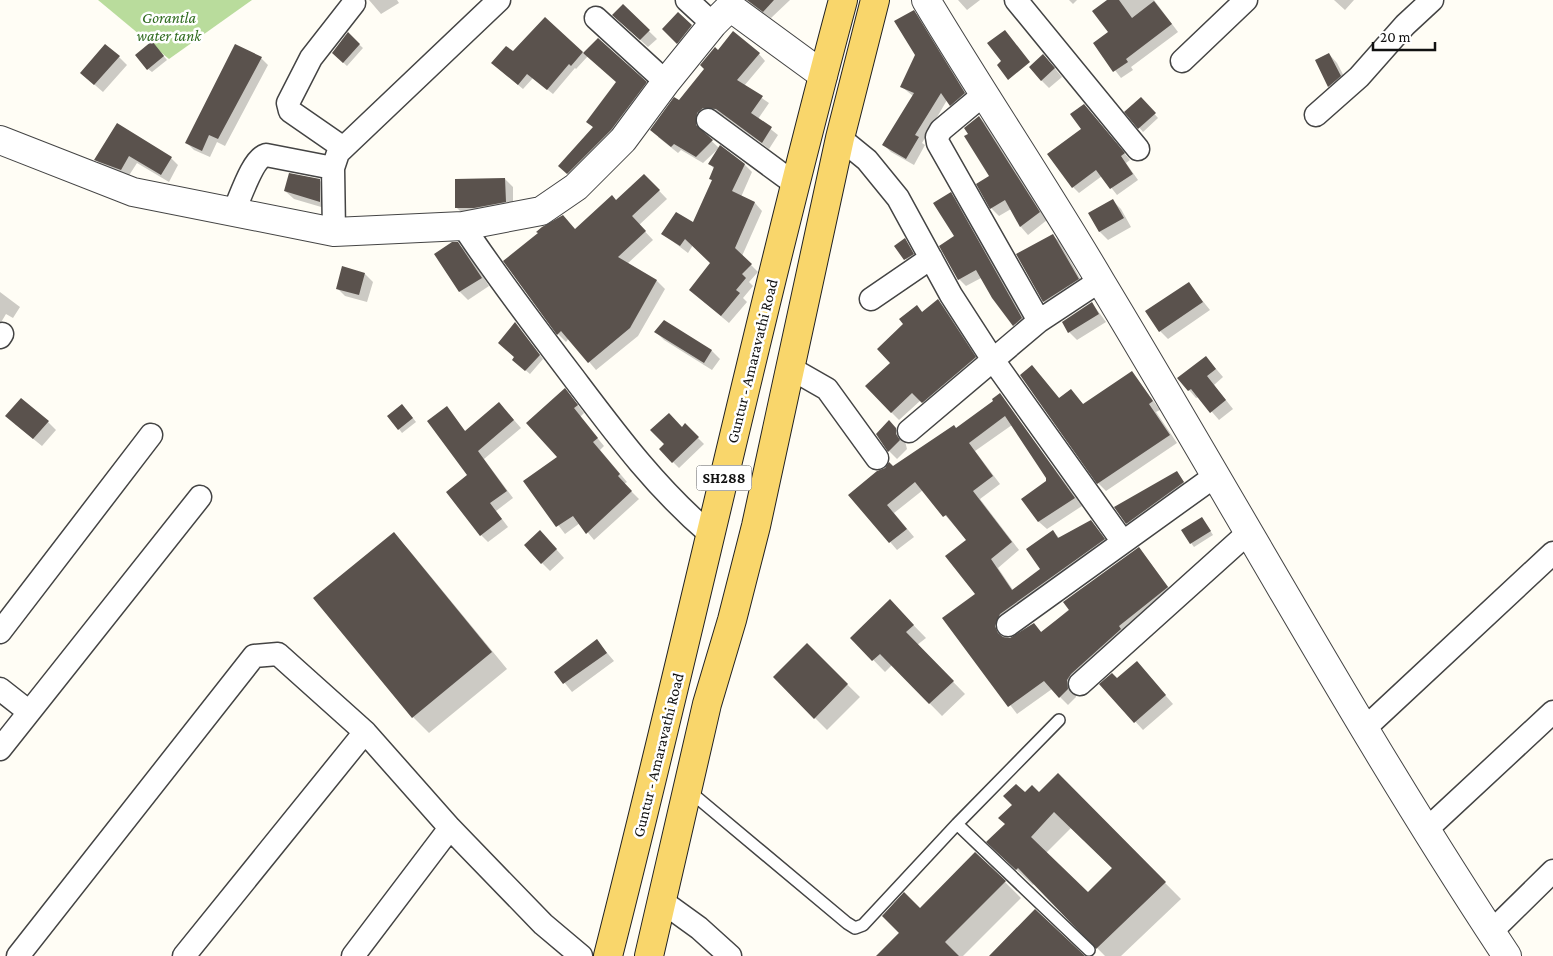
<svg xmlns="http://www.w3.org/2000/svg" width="1553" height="956" viewBox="0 0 1553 956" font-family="'Crimson Pro',serif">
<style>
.forest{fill:#b9dc9c}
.shadow{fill:#0003;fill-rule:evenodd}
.building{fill:#5a524d;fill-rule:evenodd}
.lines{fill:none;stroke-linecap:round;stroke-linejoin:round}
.service-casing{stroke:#444;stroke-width:14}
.minor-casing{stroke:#444;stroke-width:25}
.tertiary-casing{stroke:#444;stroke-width:30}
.primary-casing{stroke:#222;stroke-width:30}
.service{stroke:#fff;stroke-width:11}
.minor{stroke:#fff;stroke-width:22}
.tertiary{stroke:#fff;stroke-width:28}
.primary{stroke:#f9d66b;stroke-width:28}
.labels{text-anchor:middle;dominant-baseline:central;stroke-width:5;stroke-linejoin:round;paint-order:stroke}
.shield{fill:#fff;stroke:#585858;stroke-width:1}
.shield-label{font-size:15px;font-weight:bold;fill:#111}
.park-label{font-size:16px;font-style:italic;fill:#2f6b1f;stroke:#fff}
.street-label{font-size:16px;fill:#111;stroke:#fff}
</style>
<rect width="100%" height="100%" fill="#fffdf5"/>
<path class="forest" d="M98 0H252L169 59Z"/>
<path class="shadow" d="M369 0H397L399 3 381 14Z
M744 0H790L771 18Z
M958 0H980L967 10Z
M1069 0H1077L1073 4Z
M1109 0H1154L1178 32 1131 67 1133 70 1121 78 1094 43 1109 32Z
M1334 0H1354L1345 10Z
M623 6 657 39 648 47 622 23Z
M913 11 921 18 971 101 958 112 947 100 922 143 925 145 914 165 891 152 884 145 913 96 902 87 916 55Z
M545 19 584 54 598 39 651 88 573 179 560 166 594 128 588 122 618 83 588 56 576 69 575 68 553 94 533 78 523 89 498 68Z
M691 26 699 34 686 51 664 29Z
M348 34 363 48 347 66 333 53Z
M155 46 167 60 152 72 148 69Z
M718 52 759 54 765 61 744 86 769 103 758 119 778 135 769 149 724 116 710 114 703 119 702 132 719 148 703 163 681 150 678 153 658 137 679 102Z
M1329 54 1337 63 1348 84 1337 94 1329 86 1316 61Z
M119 57 127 65 103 92 81 73Z
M261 58 268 65 225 146 217 142 210 157 194 150 187 143Z
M1051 64 1062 77 1049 88 1041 80Z
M1141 99 1158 118 1143 132 1126 112Z
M1090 112 1130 160 1126 163 1138 180 1117 195 1102 176 1079 193 1073 187 1082 129Z
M979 117 987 125 1047 220 1028 235 1021 227 1011 209 999 216 991 208V176L970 134Z
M117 125 171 158 178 165 169 182 137 163 128 177 103 167 96 160Z
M710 164H744L752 172 741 197 755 203 762 211 742 256 758 272 749 282 753 286 743 298 747 302 729 323 698 297 712 263 693 245 688 253 663 234 693 224 713 181 710 178 714 169Z
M644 175 667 199 639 225 653 240 627 264 657 281 665 289 638 336 596 370 569 338 566 342 558 334 505 262 575 230 617 201Z
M505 179 513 187V210L465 216 457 208Z
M319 180 328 188V209L294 199 285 191Z
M950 193 957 200 1028 326 1021 332 981 278 966 286 959 279Z
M1113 201 1121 209 1131 227 1108 240 1100 232 1090 214Z
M1052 235 1059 241 1084 285 1051 308 1044 302 1018 255Z
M905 240 916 258 909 263 895 246Z
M457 243 466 251 489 286 468 300 460 292 436 254Z
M365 274 373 282 367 302 345 296 337 288Z
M1189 284 1210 310 1168 339 1160 331Z
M0 292 20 307 13 318 6 314 0 324Z
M938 300 945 308 982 365 930 409 921 400 899 420 891 412 892 363 905 324 917 306 923 313Z
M1092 303 1106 322 1077 340 1069 332Z
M665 322 712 351 720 359 712 370 664 340 656 332Z
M518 327 543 359 530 374 517 363Z
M1206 357 1223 377 1214 385 1233 409 1219 420 1199 397 1196 398 1189 390Z
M1132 372 1160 410 1156 412 1177 443 1106 491 1098 483 1040 375 1060 399 1071 391 1084 405Z
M565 389 584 413 580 417 604 446 600 450 627 482 624 484 639 499 594 540 580 523 565 534 525 481 559 458Z
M1000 395 1082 506 1047 529 1039 522 1023 500 1047 482V477L1012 425 975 451 1000 484 980 499 1019 550 998 568 1013 590 1042 569 1053 531 1060 539 1091 521 1112 547 1008 622 1002 634 1004 638 1010 639 1034 624 1042 633 1139 548 1175 596 1075 689 1076 697 1068 705 1052 689 1017 714 944 618 976 595 967 540 923 490 894 513 914 537 897 550 850 495 956 429 995 401Z
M499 403 521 428 484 459 513 498 496 511 508 527 488 542 481 535 469 475 446 408 466 432Z
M406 409 416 422 402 433 399 429Z
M48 422 56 430 42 446 15 424Z
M889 422 904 437 907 449 897 459 889 451Z
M685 425 704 444 679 468 660 449Z
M1177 473 1189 490 1134 530 1127 523Z
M1202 518 1213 535 1194 547 1191 543Z
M394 534 409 550 507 669 429 733 413 717Z
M548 540 564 558 550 571 542 563Z
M890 601 926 638 917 645 965 694 942 716 892 665 885 672 852 638Z
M597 641 614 661 572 692 556 672Z
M807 645 860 697 827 730 774 677Z
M1137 663 1173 704 1143 730 1101 684 1118 679Z
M1058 775 1181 899 1121 956H1105L1034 884 1033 885 1004 858 1006 824 1014 805 1025 794 1039 793ZM1071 828 1113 869 1088 894 1046 853Z
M1005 882 1021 898 963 956H877L920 910Z"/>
<path class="building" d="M747 0H774L763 12Z
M1107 0H1119L1132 18 1154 1 1172 24 1126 59 1128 62 1113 72 1093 43 1108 32 1092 11Z
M623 4 650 30 640 40 612 15Z
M914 10 965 93 950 106 941 93 915 135 919 137 906 159 882 145 914 93 900 87 915 55 894 21Z
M678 12 692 25 677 44 662 29Z
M545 17 583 52 571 66 569 64 547 90 527 74 518 85 491 63 506 46 513 51Z
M1005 30 1030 62 1008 80 997 65 1001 61 987 43Z
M733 31 760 53 737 80 763 96 751 113 772 127 762 143 716 109 703 108 697 113 696 125 713 140 696 157 674 144 671 147 650 130 674 97 679 100 704 69 700 65 715 47 718 50Z
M348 32 360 44 343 63 332 53Z
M598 38 647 82 611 130 567 174 558 166 593 127 586 122 616 82 583 53Z
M152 41 164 56 147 70 135 55Z
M105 44 120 56 94 85 80 73Z
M235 44 262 57 218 139 209 135 202 151 185 143Z
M1329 53 1341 76 1328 87 1315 60Z
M1043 54 1055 68 1041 81 1029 67Z
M1141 97 1156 113 1138 129 1124 112Z
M1084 104 1125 153 1121 156 1133 174 1110 189 1096 170 1072 188 1047 154 1081 129 1070 114Z
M979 116 1040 212 1020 227 1005 200 990 209 976 184 989 176 964 136 968 134 964 128Z
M117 123 172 157 161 175 129 156 121 170 94 160Z
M720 145 745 164 732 191 755 202 735 248 752 264 742 274 746 278 736 290 740 293 721 316 689 290 710 263 685 239 680 246 661 234 676 212 693 222 712 180 709 179 714 167 708 164Z
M289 173 320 179V202L284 191Z
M644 174 660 190 632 216 646 231 618 257 657 280 630 328 588 363 561 331 557 335 503 261 538 233 536 232 542 227 563 215 575 229 612 195 616 200Z
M505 178 506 202 474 208H455V179Z
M951 192 1022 318 1013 326 992 298 976 270 958 280 939 246 954 236 933 203Z
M1113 199 1124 218 1099 232 1088 213Z
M1053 234 1079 279 1043 302 1016 254Z
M905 238 914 254 904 260 894 246Z
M452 242H458L482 278 459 292 434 254Z
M342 266 365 273 359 295 336 289Z
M1189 282 1203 302 1159 332 1145 311Z
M938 299 976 357 922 403 912 393 891 413 865 386 890 363 877 349 903 324 899 319 917 305 922 312Z
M1092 302 1099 314 1068 333 1062 322Z
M664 320 712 350 704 363 654 332Z
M515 322 540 355 525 371 512 360 514 357 498 343Z
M1206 356 1216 369 1207 376 1226 400 1210 413 1191 389 1188 391 1177 378Z
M1032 365 1059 398 1071 389 1083 404 1132 371 1153 401 1149 404 1170 435 1097 484 1020 375Z
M565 388 578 405 574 408 598 438 593 442 620 474 618 476 632 491 586 534 573 516 556 527 523 481 557 457 526 423Z
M1000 393 1075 498 1038 522 1021 499 1046 481V478L1005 416 969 443 993 476 973 491 1012 542 991 559 1012 590 1040 569 1026 549 1053 530 1058 538 1091 520 1105 539 1000 614 995 626 998 633 1003 637 1010 638 1034 623 1041 632 1069 610 1063 602 1139 547 1168 587 1119 626 1121 629 1071 674 1067 680 1068 689 1059 698 1044 681 1008 707 942 618 975 594 945 556 966 540 946 515 943 517 915 482 887 505 907 529 889 543 848 495 877 471 885 468 889 462 893 466 954 425 956 428 993 401 992 399Z
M21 398 49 421 33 439 5 416Z
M499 402 514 420 478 451 507 491 490 503 502 519 480 536 446 492 467 475 427 421 447 406 465 431Z
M402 404 413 418 398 430 387 416Z
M669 413 682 427 685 423 699 437 672 463 659 449 664 444 650 430Z
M889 420 896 428V434L900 440 888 452 876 434Z
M1177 471 1184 482 1126 524 1114 507Z
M1202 517 1211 531 1190 544 1181 530Z
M540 530 557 549 541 564 524 545Z
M394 532 492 652 412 718 313 598Z
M890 599 914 625 906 632 954 681 929 704 880 654 872 661 850 638Z
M597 639 607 653 563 684 554 672Z
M807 643 848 684 814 719 773 677Z
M1137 661 1166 695 1134 723 1099 684 1112 673 1117 678Z
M1058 773 1166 882 1096 949 1018 868 1016 870 986 842 1005 824 998 818 1012 805 1003 796 1016 784 1025 792 1032 785 1039 792ZM1054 812 1112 868 1088 892 1031 837Z
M975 852 1006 881 945 942 959 956H876L899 933 882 916 904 892 920 908Z
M1035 909 1084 955 1085 956H989Z"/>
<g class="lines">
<defs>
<path id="service" d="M688 790 847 923 855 928 863 925 957 824 1059 720
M957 824 1089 950"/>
<path id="minor" d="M687 0 713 24
M1016 0 1138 149
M596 18 666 82
M1182 61 1246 0
M983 95 941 130 937 137 938 143 1039 321
M1316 115 1359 77 1405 25 1432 0
M708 120 795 184
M840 138 867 160 898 198 951 295 993 360 1123 542
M342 147 290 111 288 103 311 58 354 3
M233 213C240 199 252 159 266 155L333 168
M463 226C497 277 535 327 573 377 616 434 655 487 710 534
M334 232 333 168 338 153 499 0
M871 299 931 258
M0 337 2 334
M792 369 827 389 877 458
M909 431 1039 321 1101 280
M1008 625 1215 476
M0 632 151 435
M1080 684 1249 532
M0 689 28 711
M1363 730 1553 553
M0 749 200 497
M1426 830 1553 712
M663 902 699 928 730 956
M1491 932 1553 871
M18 956 254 656 278 654 365 732
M184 956 365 732 450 828 543 924 581 956
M353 956 450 828"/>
<path id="tertiary" d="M926 0C983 95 1045 187 1101 282 1237 507 1362 737 1507 956
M0 140 133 192 334 232 463 226 541 211 576 187 623 140 666 82 713 24 730 7 823 75"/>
<path id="primary" d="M608 956C689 638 758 317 843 0
M649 956 707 704 732 620 756 526 840 138 875 0"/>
</defs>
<use href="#service" class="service-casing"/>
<use href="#minor" class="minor-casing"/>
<use href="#tertiary" class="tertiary-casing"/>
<use href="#primary" class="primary-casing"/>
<use href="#service" class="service"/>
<use href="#minor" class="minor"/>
<use href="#tertiary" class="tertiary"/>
<use href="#primary" class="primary"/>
</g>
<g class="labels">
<rect class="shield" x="696.5" y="465.5" width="55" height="25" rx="4"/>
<g class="shield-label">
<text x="724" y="478">SH288</text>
</g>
<g class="park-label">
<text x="169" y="17">Gorantla<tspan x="169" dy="18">water tank</tspan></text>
</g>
<g class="street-label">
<text transform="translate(752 361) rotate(-76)">Guntur - Amaravathi Road</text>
<text transform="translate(658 755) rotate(-76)">Guntur - Amaravathi Road</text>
</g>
</g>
<path d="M1373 42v8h62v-8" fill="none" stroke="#111111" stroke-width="2.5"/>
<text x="1380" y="42" font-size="15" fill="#111111" stroke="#ffffff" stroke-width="4" paint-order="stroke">20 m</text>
</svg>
